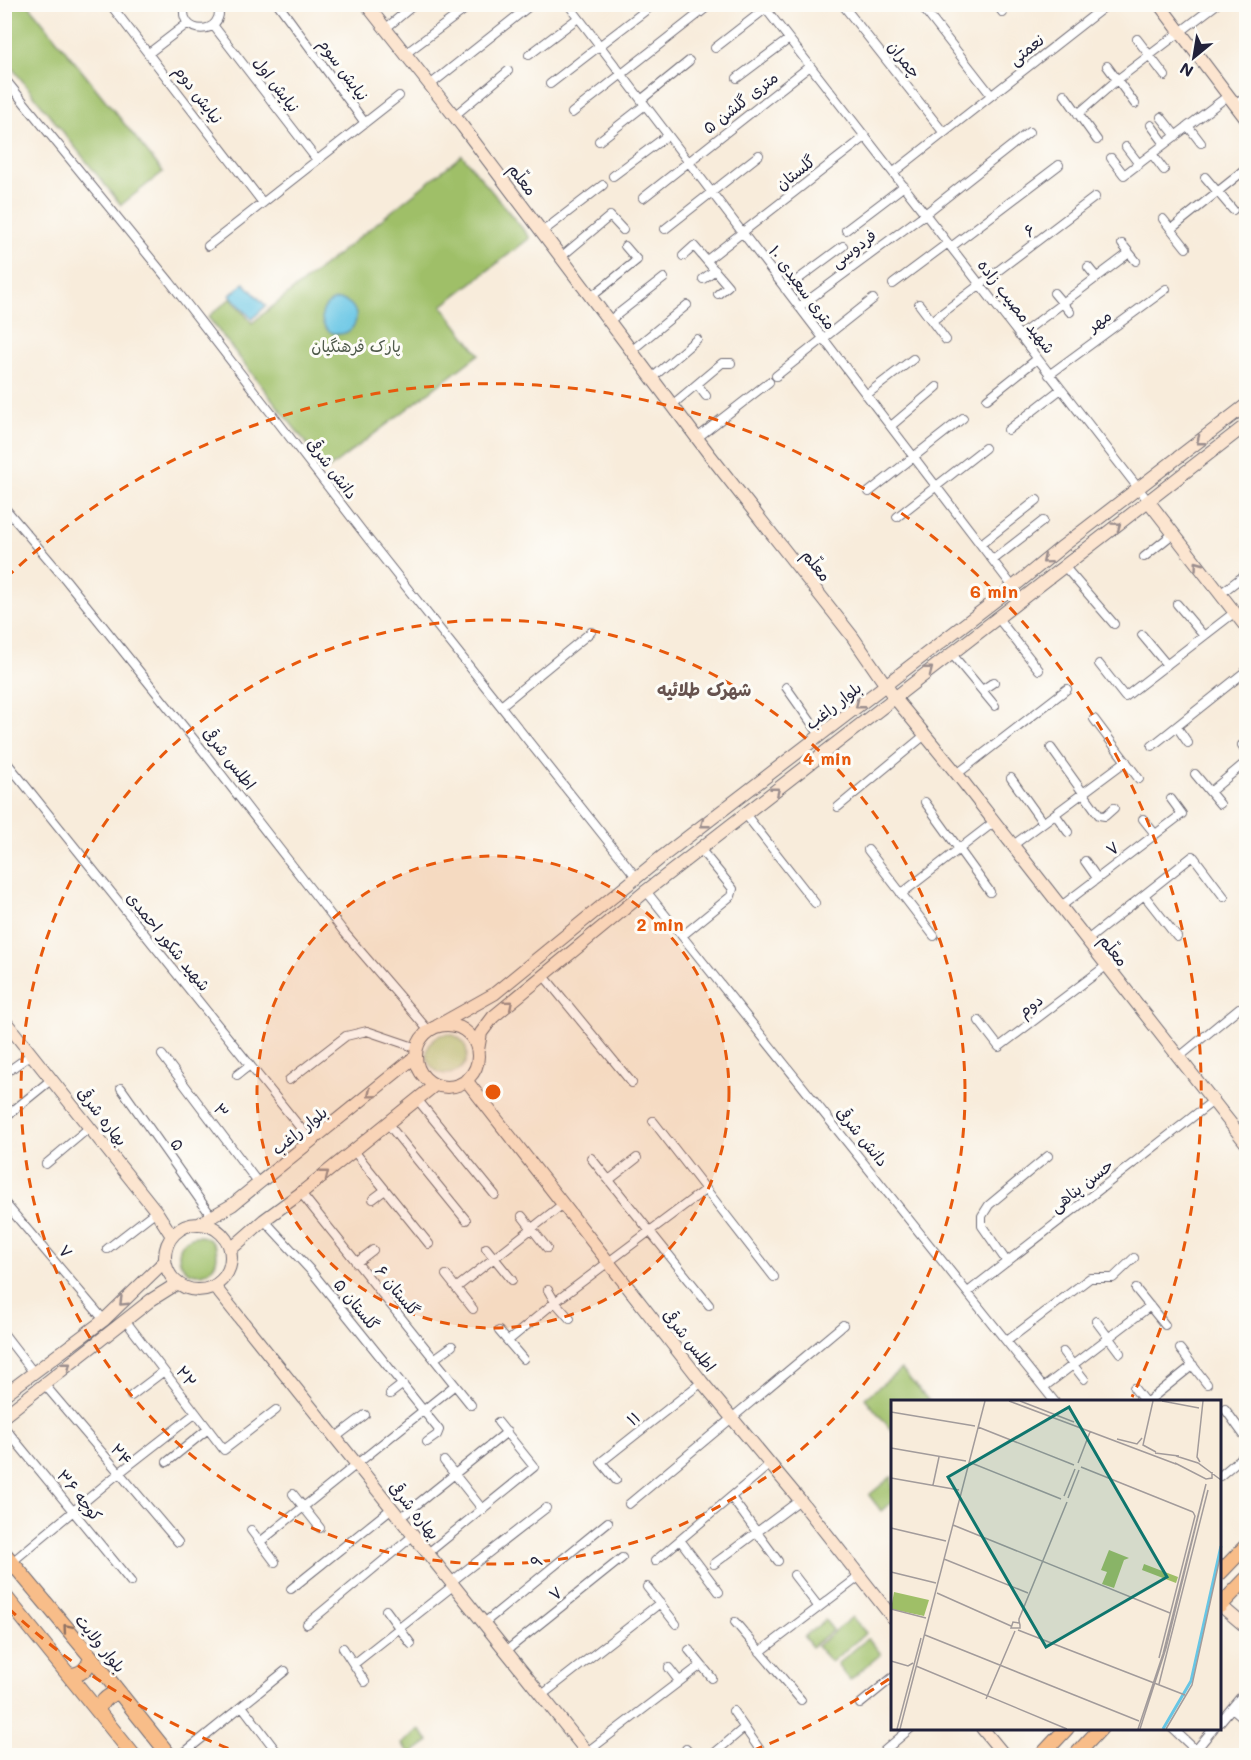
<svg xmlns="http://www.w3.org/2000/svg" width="1251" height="1760" viewBox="0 0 1251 1760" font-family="Mali,'Playpen Sans Arabic',sans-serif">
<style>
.green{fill:#9fbf67;stroke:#607051;stroke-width:1.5}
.water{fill:#67c6e5;stroke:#447490;stroke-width:1.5}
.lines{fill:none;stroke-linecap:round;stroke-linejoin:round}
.street-casing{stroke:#6d6973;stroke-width:10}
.secondary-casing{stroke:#6d6973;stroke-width:14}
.primary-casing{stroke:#6d6973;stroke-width:16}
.street{stroke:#fff;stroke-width:8}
.secondary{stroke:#fce5d0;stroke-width:12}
.primary{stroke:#f8bd89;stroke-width:14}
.oneway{stroke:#9a8d8d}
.oneway2{stroke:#8d7062}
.ring{fill:none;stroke:#e8590c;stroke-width:3;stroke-dasharray:10 8}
.labels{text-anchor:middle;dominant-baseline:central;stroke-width:6;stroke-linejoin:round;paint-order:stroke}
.street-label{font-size:16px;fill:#22223b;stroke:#fdfcf7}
.park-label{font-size:16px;fill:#4e594a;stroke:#fdfcf7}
.neighbourhood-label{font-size:18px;font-weight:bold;fill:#67534f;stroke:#fdfcf7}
.inset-river{fill:none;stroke:#67c6e5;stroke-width:3}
.inset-road{fill:none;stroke:#a29b9b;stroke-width:1.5}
.view{fill:#0f766e;fill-opacity:0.15;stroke:#0f766e;stroke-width:3}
.inset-edge{fill:none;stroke:#22223b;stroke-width:3}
.centre{fill:#e8590c;stroke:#fdfcf7;stroke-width:3}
.ring-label{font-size:18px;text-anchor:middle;font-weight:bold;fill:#e8590c;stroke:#fdfcf7;stroke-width:6;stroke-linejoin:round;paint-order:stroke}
</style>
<rect width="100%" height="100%" fill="#fdfcf7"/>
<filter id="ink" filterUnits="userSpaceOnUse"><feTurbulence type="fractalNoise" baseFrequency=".0167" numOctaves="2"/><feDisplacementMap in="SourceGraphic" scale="12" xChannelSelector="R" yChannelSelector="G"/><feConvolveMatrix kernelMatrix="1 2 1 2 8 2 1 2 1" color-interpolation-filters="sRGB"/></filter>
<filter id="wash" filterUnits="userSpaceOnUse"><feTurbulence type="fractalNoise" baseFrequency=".008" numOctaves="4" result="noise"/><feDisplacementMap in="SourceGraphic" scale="24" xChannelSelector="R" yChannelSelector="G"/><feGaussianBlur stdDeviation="1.35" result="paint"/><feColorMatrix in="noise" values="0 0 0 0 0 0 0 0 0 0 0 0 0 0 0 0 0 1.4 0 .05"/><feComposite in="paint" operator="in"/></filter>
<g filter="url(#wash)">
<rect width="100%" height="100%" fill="#f8ecdb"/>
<path class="green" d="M5 4 29 5 163 172 121 205 5 59Z
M462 155 530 238 442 306 479 354 327 470 208 317 231 298 252 323Z
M427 1054a20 20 0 1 1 40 0a20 20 0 1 1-40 0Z
M179 1255a19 19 0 1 1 38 0a19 19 0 1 1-38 0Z
M901 1369 929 1401 892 1402V1431L865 1398Z
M892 1476V1502L881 1511 869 1495Z
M852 1617 866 1633 831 1662 817 1646Z
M825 1620 833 1630 812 1647 804 1637Z
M868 1638 881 1654 850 1680 837 1664Z
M419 1729 429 1741 411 1754 402 1744Z"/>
<path class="water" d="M244 283 266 306 252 319 230 295Z
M322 317a17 17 0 1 1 34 0a17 17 0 1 1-34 0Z"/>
</g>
<g filter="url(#ink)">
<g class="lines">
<defs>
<path id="street" d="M110 4 263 203
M185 4C176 37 227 37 218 4
M278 4 365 123
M568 4 1013 587
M762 4 1149 502
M842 4 943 132
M920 4 991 95
M996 4 1003 13
M213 25 317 160
M385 29 415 4
M1137 39 1165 76
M715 48 765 9
M149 53 188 23
M405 54 472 4
M529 55 578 18
M1107 66 1135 104
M4 78 170 282 369 540 637 878
M737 78 789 39
M550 84 654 4
M430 85 532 4
M1064 94 1097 140
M641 100 689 61
M1235 105 1246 97
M572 113 711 4
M1078 114 1117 80 1217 4
M454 116 508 71
M1161 117 1176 136
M1151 125 1165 144
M1188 126 1201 143
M599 141 645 105
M1126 147 1139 164
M1152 154 1164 170
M1111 158 1124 175 1229 95
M894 172 1108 4
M613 176 668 135
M1205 177 1233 210
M643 198 810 66
M1163 219 1186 248
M665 229 759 155
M1171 229 1246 169
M846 230 904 186
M542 232 603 185
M1122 244 1136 261
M208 246 399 96
M951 247 1059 165
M683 256 694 246 728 286 718 294
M561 257 610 216 623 230
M707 260 865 137
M1088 267 1097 278
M703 279 715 270
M893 284 948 243
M785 289 843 246
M1054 293 1070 312
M591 297 637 260 625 246
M919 304 946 340
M799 307 925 214 1029 132
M609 321 664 278
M932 321 1095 197
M1019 336 1129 253
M631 351 687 305
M1049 375 1166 289
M776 376 873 299
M652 378 697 339
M697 384 706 396
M866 395 913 359
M987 399 1037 359
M672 405 722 363H731
M891 426 937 387
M1008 430 1061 389
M697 438 769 382
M869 492 963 418
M4 507 66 580 204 752 344 932 429 1031
M897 517 985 448
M981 544 1037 500
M1144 557 1174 533
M993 560 1043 521
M1064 566 1114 624
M1220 594 1246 574
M1177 604 1204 636
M997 617 1039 670
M1142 635 1167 665
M951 653 995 706
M1099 664 1125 697 1235 612
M786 687 820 735
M982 690 994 682
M501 706 591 632
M1094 719 1139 779
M1177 727 1188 743
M1242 745 1246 751
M1152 746 1246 671
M1051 748 1099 815 1105 816 1114 808
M4 759 311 1141
M957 774 1067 689
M1195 774 1220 804
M1011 778 1043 823
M1210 792 1246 762
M925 802 990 892
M838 807 925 735
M1055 814 1068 832
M746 815 815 903
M1143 819 1155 834
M1012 846 1126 761
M868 850 934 936
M1085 861 1097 878
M646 891 1055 1402
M901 894 994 822
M1144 895 1177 937
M1060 907 1182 814 1171 799
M682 936 731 896 733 889 701 850
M1086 941 1193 856 1224 897
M544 976 632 1083
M979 1021 999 1047 1106 966
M162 1055 259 1184
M1178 1058 1239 1008
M4 1074 32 1054
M237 1075 250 1065
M289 1080 346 1036 367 1031 417 1048
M121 1088 212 1217
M417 1099 495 1195
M4 1118 52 1079
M653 1121 774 1277
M388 1124 466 1220
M354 1151 429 1244
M591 1158 709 1305
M46 1164 90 1127
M609 1180 637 1158
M301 1193 471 1405
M373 1199 385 1190
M4 1202 104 1320
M522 1216 547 1248
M264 1220 312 1272 439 1430 437 1435 427 1442
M486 1248 512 1280
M107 1249 156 1211
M1007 1262 982 1226V1216L989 1205 1048 1156
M356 1263 373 1250
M446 1275 473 1309
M456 1288 563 1204
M1136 1289 1165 1325
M548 1290 555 1302 570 1319
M968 1292 1213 1101
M125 1320 224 1450 276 1410
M1096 1321 1120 1353
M499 1331 523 1359
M4 1334 34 1373
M508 1341 555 1302 706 1189
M1007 1341 1090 1278H1113L1134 1258
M1180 1349 1207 1384
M1063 1352 1084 1379
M434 1359 452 1346
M44 1384 178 1542
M1044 1387 1150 1306
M1134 1388 1145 1402
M390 1394 403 1384
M131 1396 164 1371
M1147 1402 1193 1365
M1225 1409 1246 1438
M4 1427 131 1582
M336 1437 365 1415
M444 1461 483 1510
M167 1462 208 1429
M1220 1476 1246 1454
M616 1480 601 1462 702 1382
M293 1494 320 1528
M731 1497 778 1561
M629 1504 843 1325
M400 1518 507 1432
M251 1530 275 1562
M680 1540 719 1592
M260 1542 455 1385
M428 1553 534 1467 498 1422
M655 1561 770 1464
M12 1562 119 1473 196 1413
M714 1564 800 1500
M794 1575 818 1606
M451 1582 546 1508
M647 1587 676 1624
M291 1589 392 1508
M386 1610 411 1644
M735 1622 801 1700
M484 1623 608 1522
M307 1624 414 1535
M343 1648 365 1682
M689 1650 712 1678
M506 1651 622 1558
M760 1652 860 1576
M354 1664 454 1585
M669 1668 679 1681
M542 1695 660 1603
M860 1704 892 1678
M242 1706 280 1756
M1232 1708 1246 1720
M733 1711 760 1750
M1220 1722 1244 1693
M1172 1728 1202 1756
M686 1749 692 1756
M1196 1750 1214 1728
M884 1751 911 1728
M587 1752 701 1665
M180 1756 285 1671
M711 1756 744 1728"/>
<path id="secondary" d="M366 4 463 127 709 454 852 636 894 697 957 774 1246 1143
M1159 4 1246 119
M1149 502 1246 627
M4 1020 156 1211 172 1236
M416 1056a31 31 0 1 1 62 0a31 31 0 1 1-62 0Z
M437 1026 494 994 663 856 1013 587 1063 546 1246 405
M478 1050 481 1033 493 1017 646 891 1246 425
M466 1080 702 1382 800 1500 892 1617
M199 1224 232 1205 416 1056
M165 1257a33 33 0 1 1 66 0a33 33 0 1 1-66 0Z
M230 1250 264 1220 301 1193 435 1085
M214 1286 590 1756
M4 1395 104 1320 165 1261
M4 1416 151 1300 178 1283
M1220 1605 1246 1627
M982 1728 1005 1756"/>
<path id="primary" d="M4 1553 91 1657 170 1756
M1220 1573 1246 1546
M4 1595 134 1756
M1220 1606 1246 1579
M69 1675C81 1675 88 1669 91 1657
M98 1711C102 1700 108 1694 120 1693
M1041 1756 1067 1728
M1075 1756 1101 1728"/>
</defs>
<use href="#street" class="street-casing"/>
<use href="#secondary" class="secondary-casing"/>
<use href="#primary" class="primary-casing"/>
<use href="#street" class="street"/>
<use href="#secondary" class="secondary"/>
<use href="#primary" class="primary"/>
</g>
<defs><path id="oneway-chevron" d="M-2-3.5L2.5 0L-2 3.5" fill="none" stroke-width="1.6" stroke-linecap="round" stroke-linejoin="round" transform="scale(1.5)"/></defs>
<g class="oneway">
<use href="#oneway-chevron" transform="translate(1200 441) rotate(142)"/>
<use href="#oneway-chevron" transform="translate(1117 526) rotate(-37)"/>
<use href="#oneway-chevron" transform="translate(1046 560) rotate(140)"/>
<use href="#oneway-chevron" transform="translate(1198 565) rotate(-127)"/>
<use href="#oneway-chevron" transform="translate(929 670) rotate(-38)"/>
<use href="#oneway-chevron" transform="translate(859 705) rotate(142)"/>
<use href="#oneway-chevron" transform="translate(776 791) rotate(-39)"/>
<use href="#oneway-chevron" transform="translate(704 824) rotate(142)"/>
<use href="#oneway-chevron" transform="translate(509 1004) rotate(-40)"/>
<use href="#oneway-chevron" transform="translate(371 1094) rotate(141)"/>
<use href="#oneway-chevron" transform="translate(325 1174) rotate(-38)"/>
<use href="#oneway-chevron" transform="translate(123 1302) rotate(136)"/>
<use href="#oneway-chevron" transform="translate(67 1366) rotate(-38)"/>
</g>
<use class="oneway2" href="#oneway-chevron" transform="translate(67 1628) rotate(-130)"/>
</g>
<circle cx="493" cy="1092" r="236" fill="#e8590c" fill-opacity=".12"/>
<g class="ring">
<circle cx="493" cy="1092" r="236"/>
<circle cx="493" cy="1092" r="472"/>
<path d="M889 1679A708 708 0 0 1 741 1755M245 1755A708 708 0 0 1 6 1606M6 578A708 708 0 0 1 1132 1397"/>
</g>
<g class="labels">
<g class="street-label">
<text transform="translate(1026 49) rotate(-38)">نعمتی</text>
<text transform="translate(905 59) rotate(52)">چمران</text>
<text transform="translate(344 69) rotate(54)">نیایش سوم</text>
<text transform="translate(277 84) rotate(53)">نیایش اول</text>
<text transform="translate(199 94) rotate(53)">نیایش دوم</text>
<text transform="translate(740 102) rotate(-38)">۵ متری گلشن</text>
<text transform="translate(795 172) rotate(-38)">گلستان</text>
<text transform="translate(523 179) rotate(53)">معلّم</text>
<text transform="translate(1029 230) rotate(-38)">۶</text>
<text transform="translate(853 248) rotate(-37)">فردوسی</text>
<text transform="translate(803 287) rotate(53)">۱۰ متری سعیدی</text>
<text transform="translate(1017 306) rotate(52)">شهید مصیب زاده</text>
<text transform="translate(1099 320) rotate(-36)">مهر</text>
<text transform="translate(333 468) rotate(53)">دانش شرقی</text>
<text transform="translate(817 565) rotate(52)">معلّم</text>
<text transform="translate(833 705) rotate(-38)">بلوار راغب</text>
<text transform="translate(230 758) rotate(52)">اطلس شرقی</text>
<text transform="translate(1112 848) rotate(-37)">۷</text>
<text transform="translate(169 941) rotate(51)">شهید شکور احمدی</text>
<text transform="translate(1114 950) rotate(52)">معلّم</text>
<text transform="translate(1030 1005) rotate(-37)">دوم</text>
<text transform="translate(222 1110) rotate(53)">۳</text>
<text transform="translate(103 1116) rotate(52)">بهاره شرقی</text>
<text transform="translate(299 1130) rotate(-39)">بلوار راغب</text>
<text transform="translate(863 1136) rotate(51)">دانش شرقی</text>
<text transform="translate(178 1144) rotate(55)">۵</text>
<text transform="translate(1081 1185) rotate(-38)">حسن پناهی</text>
<text transform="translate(66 1251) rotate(50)">۷</text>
<text transform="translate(398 1290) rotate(51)">گلستان ۶</text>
<text transform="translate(357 1304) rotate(51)">گلستان ۵</text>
<text transform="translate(690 1340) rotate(52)">اطلس شرقی</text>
<text transform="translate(187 1376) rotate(53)">۲۲</text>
<text transform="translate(633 1418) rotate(-38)">۱۱</text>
<text transform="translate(122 1454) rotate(50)">۲۴</text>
<text transform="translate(80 1495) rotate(51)">کوچه ۳۶</text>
<text transform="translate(415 1510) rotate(51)">بهاره شرقی</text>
<text transform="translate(536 1561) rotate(-39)">۹</text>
<text transform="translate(555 1593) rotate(-39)">۷</text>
<text transform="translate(101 1643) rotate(51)">بلوار ولایت</text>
</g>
<g class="park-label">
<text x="356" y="345">پارک فرهنگیان</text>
</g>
<g class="neighbourhood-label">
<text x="704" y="689">شهرک طلائیه</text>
</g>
</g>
<g transform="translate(891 1400)">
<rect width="330" height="330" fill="#f8ecdb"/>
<path d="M218 150 238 158 233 160 223 188 211 184 216 172 210 170ZM253 164 287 177 285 183 251 170ZM3 192 38 200 33 216 0 209Z" fill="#9fbf67"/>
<path class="inset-river" d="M272 329 300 281 330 146"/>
<path class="inset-road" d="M118 1 285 64M129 1 183 22M262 1 252 45 265 52M271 1 308 8M0 12 84 26M87 27 183 65M226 39 246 44 251 38M0 48 75 61M264 53 288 56M285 56 307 63 330 80M78 62 170 99M309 62 306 57 312 1M187 63 199 32M284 63 315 79 321 78V72M190 67 302 112M0 78 68 90M42 85 48 57M173 96 184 69M177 98 188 70M62 125 279 213M0 128 55 141M53 159 137 193M0 172 45 183M46 193 120 226M0 209 35 218M128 223 122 222 120 228H129V225L128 221V219L176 102M127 230 294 295M34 235 248 321M268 258 304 116 302 112M0 261 17 266 22 263M25 266 176 329M268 284 317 90M95 299 124 231M6 329 30 238M9 329 94 1M247 329 272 254 315 84 275 248 249 329M275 329 301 285 330 153"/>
<path class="view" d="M178 7 276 177 155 247 57 77Z"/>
<rect width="330" height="330" class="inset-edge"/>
</g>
<circle cx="493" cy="1092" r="9" class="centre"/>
<g class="ring-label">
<text x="994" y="598">6 min</text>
<text x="827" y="765">4 min</text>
<text x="660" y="931">2 min</text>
</g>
<rect width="1251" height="1760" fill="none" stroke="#fdfcf7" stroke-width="24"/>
<g transform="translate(1194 57) rotate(210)" stroke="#fdfcf7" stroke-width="4.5" paint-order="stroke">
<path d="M0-4.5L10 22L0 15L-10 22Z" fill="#22223b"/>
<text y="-9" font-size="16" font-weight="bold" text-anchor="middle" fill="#22223b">N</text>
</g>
</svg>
